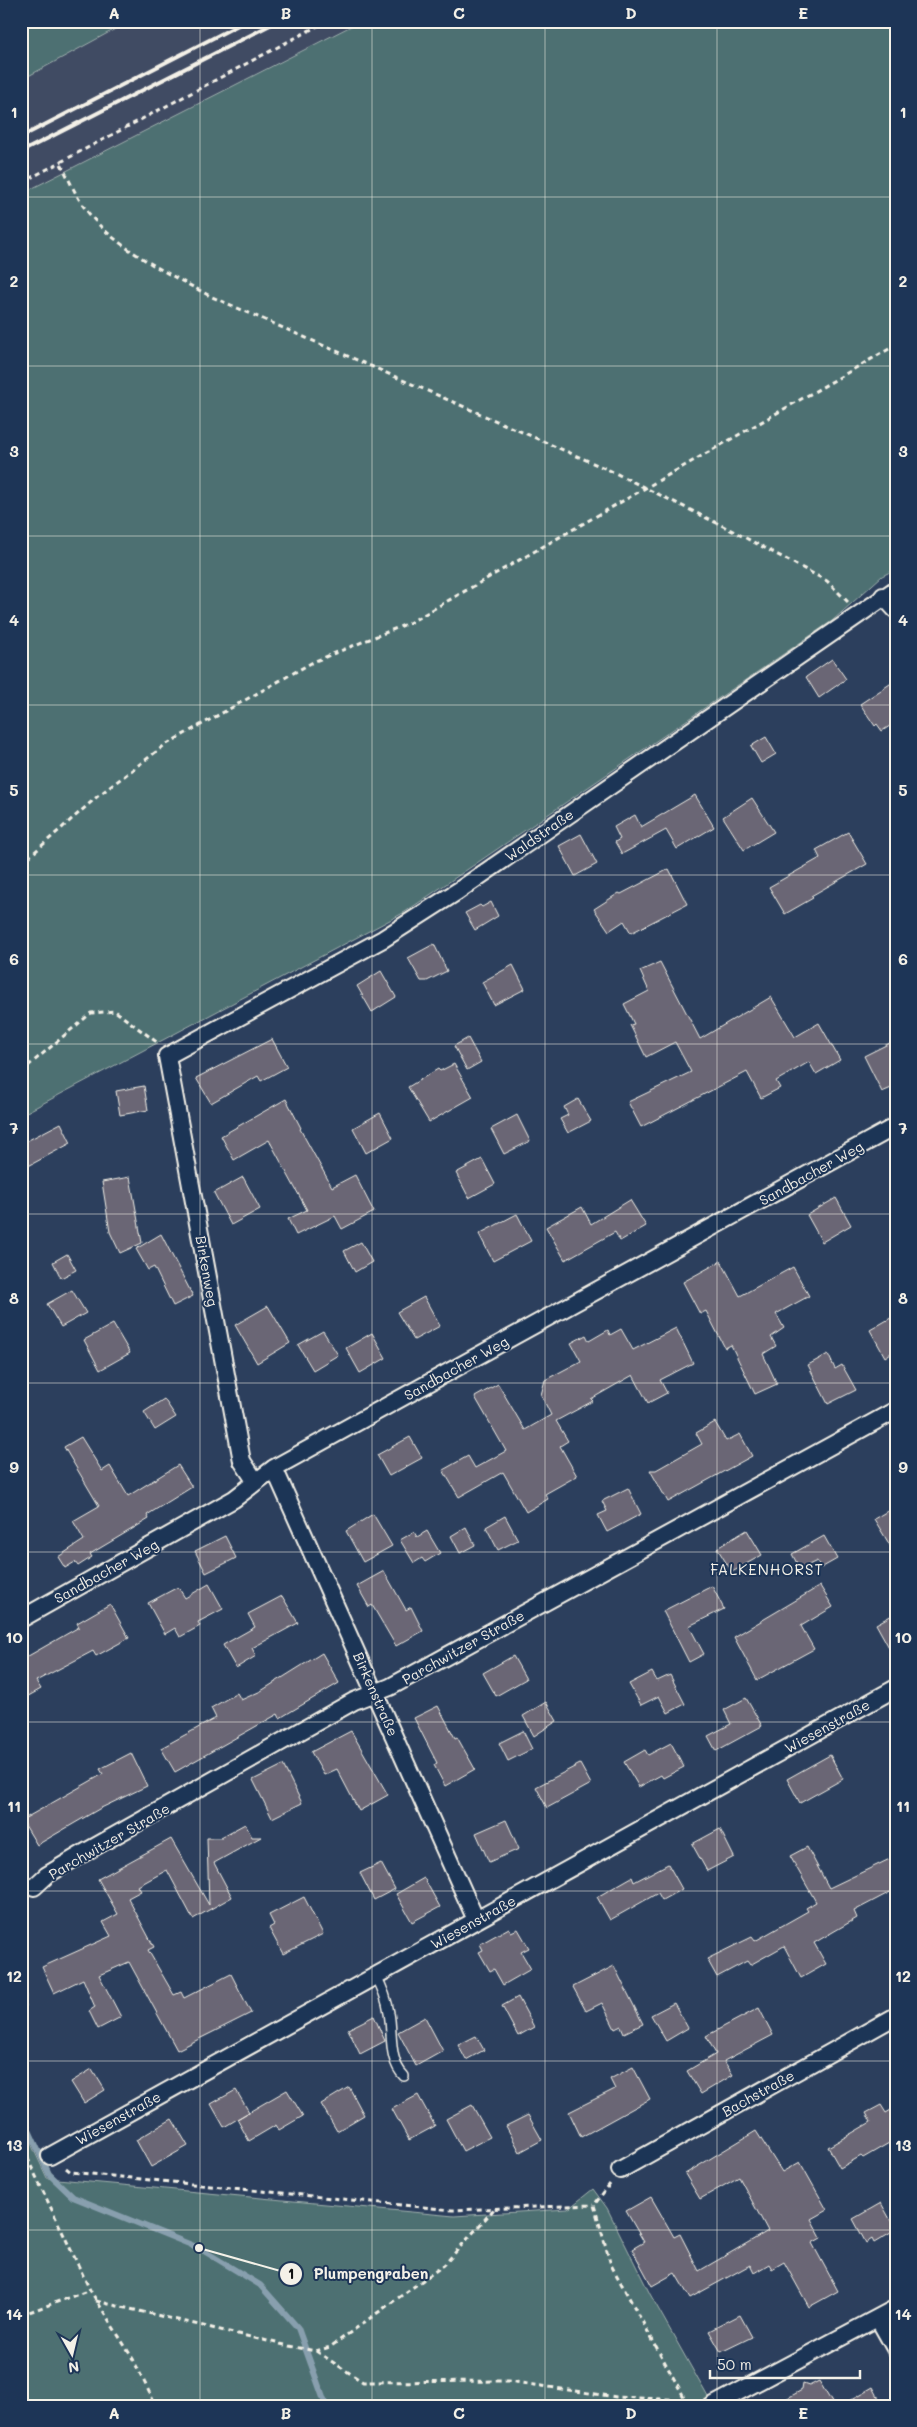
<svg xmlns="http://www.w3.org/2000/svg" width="917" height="2427" viewBox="0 0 917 2427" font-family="Mali,sans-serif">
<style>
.built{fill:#3f4b64}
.green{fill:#4d7072;stroke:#a0b0ad}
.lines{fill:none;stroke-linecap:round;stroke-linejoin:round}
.stream{stroke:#889fae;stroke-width:6}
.building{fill:#6a6675;stroke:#f4f1e8}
.service-casing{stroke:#f4f1e8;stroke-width:12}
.minor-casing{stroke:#f4f1e8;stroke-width:20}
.path{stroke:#f4f1e8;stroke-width:3;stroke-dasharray:5 4;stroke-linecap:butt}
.service{stroke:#1d3557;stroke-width:9}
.minor{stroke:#1d3557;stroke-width:16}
.rail{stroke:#f4f1e8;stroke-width:4}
.grid{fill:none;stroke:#f4f1e8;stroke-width:1;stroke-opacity:0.55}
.labels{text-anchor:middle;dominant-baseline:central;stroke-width:4;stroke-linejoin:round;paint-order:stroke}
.street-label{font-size:14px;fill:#f4f1e8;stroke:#1d3557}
.neighbourhood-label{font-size:15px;letter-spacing:1px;fill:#f4f1e8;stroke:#1d3557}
.leader{fill:none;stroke:#f4f1e8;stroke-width:2}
.callout-dot{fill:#f4f1e8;stroke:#1d3557;stroke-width:2}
.mark-label{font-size:15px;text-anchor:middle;font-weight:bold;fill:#111}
.callout-label{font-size:15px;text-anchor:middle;font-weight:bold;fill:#f4f1e8;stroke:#1d3557;stroke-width:4;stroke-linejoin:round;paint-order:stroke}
.neatline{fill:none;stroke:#f4f1e8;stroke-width:2}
.grid-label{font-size:16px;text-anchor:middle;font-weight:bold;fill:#f4f1e8}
</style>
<rect width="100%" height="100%" fill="#2c3f5d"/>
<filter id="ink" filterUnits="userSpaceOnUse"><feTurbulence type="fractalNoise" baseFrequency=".02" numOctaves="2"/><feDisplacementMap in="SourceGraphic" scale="10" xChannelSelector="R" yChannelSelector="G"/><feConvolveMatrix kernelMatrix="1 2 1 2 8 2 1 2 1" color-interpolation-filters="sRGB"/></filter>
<g filter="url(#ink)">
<path class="built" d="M130 21H361L21 194V80Z"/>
<path class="green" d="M21 21H130L21 80Z
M361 21H896V569L882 576 832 621 405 912 21 1115V194Z
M21 2122 47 2178 454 2216 568 2209 593 2189 607 2208 650 2294 713 2406H21Z"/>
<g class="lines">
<path class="stream" d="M21 1912 24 1983 21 2062
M21 2113 49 2174 73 2197 199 2248 260 2285 298 2328 326 2406"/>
</g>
<path class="building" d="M832 659 846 679 819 698 806 677Z
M896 680V722L882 731 877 724 875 726 860 704Z
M766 737 776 754 761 763 751 746Z
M695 795 714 827 677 849 666 830 622 854 615 842 620 839 614 827 635 815 641 827Z
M752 798 774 832 744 850 723 817Z
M848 832 867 864 811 896 813 898 785 914 769 887 820 858 816 850Z
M581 834 597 864 575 876 559 846Z
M669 869 687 904 631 933 624 921 609 931 594 909 619 893 621 894Z
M491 902 498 916 475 930 465 913 480 905 482 907Z
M434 944 447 971 427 981H421L408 958Z
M660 962 700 1039 771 997 795 1037 819 1023 840 1060 816 1074 809 1062 776 1081 780 1088 761 1098 747 1072 641 1127 628 1102 691 1072 675 1042 646 1057 630 1025 634 1024 624 1004 649 991 640 971Z
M513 965 525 989 494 1005 482 982Z
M381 971 396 997 372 1012 357 986Z
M468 1038 481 1062 467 1070 454 1046Z
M272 1039 287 1067 261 1081 258 1076 211 1103 196 1078Z
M896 1040V1086L882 1092 864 1056Z
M454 1064 473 1097 429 1122 408 1087 438 1069 440 1071Z
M144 1086 148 1110 120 1115 116 1091Z
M286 1099 301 1128 300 1129 332 1187 355 1175 374 1212 342 1229 335 1216 296 1235 288 1219 307 1210 269 1140 234 1160 221 1136Z
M578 1099 591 1121 568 1133 560 1119 568 1115 564 1107Z
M380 1113 393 1138 366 1153 353 1128Z
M517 1115 530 1141 504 1154 491 1129Z
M61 1123 71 1143 21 1170V1144Z
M482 1159 495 1184 469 1198 456 1173Z
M130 1177 142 1243 120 1253 110 1232 102 1182Z
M243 1177 260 1209 231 1225 214 1193Z
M836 1198 851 1225 822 1242 807 1215Z
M630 1200 646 1226 620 1241 615 1232 565 1260 546 1227 582 1207 591 1224Z
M517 1214 531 1241 493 1261 479 1234Z
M161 1234 193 1296 173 1306 154 1267 148 1270 136 1249Z
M361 1242 372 1262 355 1272 344 1251Z
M67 1254 76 1270 61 1278 53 1262Z
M721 1261 740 1296 793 1267 809 1296 776 1314 784 1328 771 1337 776 1346 763 1354 777 1384 755 1394 731 1345 725 1348 706 1311 700 1314 683 1282Z
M72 1290 86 1313 61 1327 47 1304Z
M424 1297 440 1326 414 1340 397 1312Z
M268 1306 290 1343 257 1363 235 1325Z
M896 1315V1350L885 1357 870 1330Z
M113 1324 130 1353 100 1370 84 1340Z
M676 1328 693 1363 660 1380 667 1393 648 1403 633 1375 591 1399 593 1401 556 1421 568 1441 560 1446 577 1476 545 1494 548 1499 526 1512 503 1472 459 1497 443 1470 468 1456 475 1468 506 1451 475 1397 498 1384 525 1430 551 1415 541 1395 545 1380 581 1361 571 1343 586 1335 589 1341 608 1330 610 1335 621 1329 633 1350Z
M323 1331 338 1355 313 1370 298 1345Z
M372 1333 386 1358 360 1373 346 1348Z
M828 1354 835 1369 842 1365 856 1390 828 1404 808 1365Z
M164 1399 176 1417 155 1430 144 1412Z
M715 1422 726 1441 740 1434 752 1456 668 1502 650 1470H656L702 1444 696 1433Z
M81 1437 102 1471 110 1466 128 1496 178 1465 192 1487 147 1515 149 1519 90 1554 92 1557 78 1566 75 1562 65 1568 58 1557 84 1540 73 1521 99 1506 64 1447Z
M410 1437 422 1458 389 1476 377 1455Z
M628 1488 641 1514 607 1532 598 1515 607 1511 602 1501Z
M896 1506V1555L874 1519Z
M373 1514 392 1546 363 1562 346 1531Z
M505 1516 518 1540 498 1550 486 1527Z
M466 1527 475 1545 460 1553 451 1536Z
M747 1530 762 1555 732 1572 717 1548Z
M427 1531 440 1553 425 1562 422 1558 414 1563 400 1540 414 1532 417 1537Z
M225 1536 236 1558 206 1573 195 1551Z
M824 1536 837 1559 821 1568 817 1561 800 1569 792 1554Z
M384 1571 406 1610 411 1607 423 1631 396 1646 372 1605 369 1607 357 1586Z
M209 1584 223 1609 198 1622 200 1626 180 1637 175 1628 165 1634 148 1603 178 1587 185 1598Z
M712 1586 724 1609 689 1626 704 1654 689 1662 663 1611Z
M820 1586 833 1607 801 1626 814 1649 757 1680 734 1637Z
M282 1596 298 1623 252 1648 256 1656 236 1668 223 1645 255 1627 248 1614Z
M110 1604 129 1638 96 1656 93 1651 36 1681 41 1689 21 1700V1655L23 1659 79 1627 77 1623Z
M896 1613V1660L876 1624Z
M322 1653 339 1683 280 1718 278 1714 175 1772 161 1748 216 1718 211 1708 237 1693 241 1700 261 1691Z
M513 1656 526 1679 496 1696 483 1673Z
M652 1672 657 1681 670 1675 685 1704 668 1713 659 1696 641 1705 629 1684Z
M746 1698 762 1726 716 1751 708 1736 731 1724 724 1710Z
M546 1702 557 1721 534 1736 523 1716Z
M438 1706 455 1738 457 1737 475 1769 445 1786 434 1765 437 1763 414 1718Z
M351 1731 388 1795 359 1811 337 1769 324 1775 311 1752Z
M523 1731 532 1749 508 1761 499 1743Z
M671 1743 684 1767 663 1778 661 1775 639 1787 624 1762 645 1750 648 1755Z
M131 1753 147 1786 99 1809 37 1845 22 1820 103 1774 100 1769Z
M830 1755 843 1779 800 1803 787 1779Z
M580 1764 591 1784 547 1808 536 1787Z
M283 1765 302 1803 272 1818 253 1780Z
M506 1820 519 1849 489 1862 476 1833Z
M245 1824 252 1837H261L214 1863 232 1897 193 1919 167 1870 138 1886 141 1891 128 1898 154 1947 148 1950 174 1995 181 1992 184 1998 231 1974 251 2013 177 2050 129 1962 99 1975 121 2017 98 2029 89 2011 95 2007 83 1979 54 1993 42 1967 111 1936 103 1922 118 1914 98 1879 171 1839 209 1905 207 1838H222L221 1837Z
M720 1829 734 1857 707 1871 692 1844Z
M807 1847 829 1888 896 1856V1889L854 1911 857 1918 814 1943 826 1964 801 1978 784 1946 750 1965 747 1961 717 1977 707 1959 752 1937 755 1941 808 1911 806 1908 816 1902 790 1856Z
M381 1863 395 1889 374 1900 360 1873Z
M668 1864 682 1889 662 1900 658 1893 610 1920 597 1897 632 1877 634 1882Z
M424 1878 440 1907 412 1922 396 1894Z
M304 1897 323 1934 283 1954 269 1928 274 1925 269 1915Z
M509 1928 511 1932 518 1929 529 1948 521 1952 531 1969 503 1985 494 1969 490 1971 479 1952 483 1950 480 1944Z
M614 1966 643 2024 624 2033 621 2026 615 2029 602 2003 586 2011 573 1987Z
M518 1997 534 2027 518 2036 502 2006Z
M674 2003 688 2028 666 2041 651 2015Z
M759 2008 773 2035 724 2061 733 2075 701 2094 687 2071 716 2054 706 2036Z
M374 2016 385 2041 360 2054 348 2029Z
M425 2017 443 2051 416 2066 398 2032Z
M476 2036 484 2050 466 2060 458 2045Z
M633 2067 650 2099 581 2137 569 2112 615 2089 610 2079Z
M92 2069 105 2090 84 2103 71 2082Z
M349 2087 364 2115 337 2131 321 2104Z
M236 2090 249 2112 224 2127 211 2104Z
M287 2090 303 2116 279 2130 276 2125 249 2141 237 2119Z
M418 2095 435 2126 409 2140 392 2109Z
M472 2105 490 2137 463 2151 446 2119Z
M881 2105 886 2113 896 2107V2139L863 2158 861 2156 840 2168 828 2147 871 2122 866 2113Z
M528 2115 542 2140 520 2152 506 2126Z
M172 2119 188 2146 151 2167 136 2140Z
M756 2131 782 2172 800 2162 827 2210 811 2219 821 2238 812 2243 838 2291 809 2307 784 2262 772 2269 769 2264 754 2273 750 2265 690 2298 675 2273 652 2286 632 2249 644 2242 626 2211 651 2197 674 2237 680 2234 699 2271 768 2231 739 2177 700 2199 685 2174Z
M881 2203 896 2230 874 2243 872 2239 866 2243 853 2219Z
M740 2315 752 2337 721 2352 709 2331Z
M819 2381 834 2406H773L802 2390 803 2384 809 2386Z
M873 2387 883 2406H840Z"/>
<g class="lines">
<defs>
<path id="service" d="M376 1976C382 1987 387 2000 389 2013 393 2034 388 2060 404 2076"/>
<path id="minor" d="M883 596 896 610
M274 1468 476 1920
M256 1482 242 1461 167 1056 383 939 458 891 896 589
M21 1619 234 1499 274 1468 896 1126
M34 1887 47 1875 82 1854 354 1701 390 1687 896 1410
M50 2156 896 1688
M620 2170 896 2016
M878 2318 896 2350
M712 2406 896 2308"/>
</defs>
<use href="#service" class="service-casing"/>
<use href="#minor" class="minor-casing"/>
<path class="path" d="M61 164C69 179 76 197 87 211 115 248 169 274 210 296L609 470 727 528 827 581 848 602
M21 183 327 21
M21 864 98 796 165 745 313 662 409 623 896 345
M21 1072 91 1013 115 1011 158 1043
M21 2141 31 2166 90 2290 133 2359 156 2406
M66 2168 71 2172 452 2210 594 2205
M610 2184 594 2205 611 2265 689 2406
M96 2301 289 2346 316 2351 330 2347 444 2265 496 2207
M21 2315 90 2290
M316 2351 363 2382 508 2381 616 2397 686 2400"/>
<use href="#service" class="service"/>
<use href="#minor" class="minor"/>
<path class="rail" d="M21 137 246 21
M21 152 278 21"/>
</g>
</g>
<path class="grid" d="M200 21V2406M372 21V2406M545 21V2406M717 21V2406M21 197H896M21 366H896M21 536H896M21 705H896M21 875H896M21 1044H896M21 1214H896M21 1383H896M21 1552H896M21 1722H896M21 1891H896M21 2061H896M21 2230H896"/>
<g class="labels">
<g class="street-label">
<text transform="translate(539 835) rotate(-35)">Waldstraße</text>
<text transform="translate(811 1173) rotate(-29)">Sandbacher Weg</text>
<text transform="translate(207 1271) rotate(80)">Birkenweg</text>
<text transform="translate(456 1368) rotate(-29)">Sandbacher Weg</text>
<text transform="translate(106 1571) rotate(-29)">Sandbacher Weg</text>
<text transform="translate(463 1647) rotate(-29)">Parchwitzer Straße</text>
<text transform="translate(376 1694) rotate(66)">Birkenstraße</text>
<text transform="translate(827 1726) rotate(-29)">Wiesenstraße</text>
<text transform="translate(109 1841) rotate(-30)">Parchwitzer Straße</text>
<text transform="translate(473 1922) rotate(-29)">Wiesenstraße</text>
<text transform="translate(758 2093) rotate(-29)">Bachstraße</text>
<text transform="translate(118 2118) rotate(-29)">Wiesenstraße</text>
</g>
<g class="neighbourhood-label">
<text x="767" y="1569">FALKENHORST</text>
</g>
</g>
<path class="leader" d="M199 2248L291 2274"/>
<g class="callout-dot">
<circle cx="199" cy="2248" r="5"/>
<circle cx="291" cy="2274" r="12"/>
</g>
<g class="mark-label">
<text x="291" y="2279">1</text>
</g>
<g class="callout-label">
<text x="371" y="2279">Plumpengraben</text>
</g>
<rect width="917" height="2427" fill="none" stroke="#1d3557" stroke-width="55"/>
<g transform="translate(72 2354) rotate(172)" stroke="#1d3557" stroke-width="4" paint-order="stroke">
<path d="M0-4L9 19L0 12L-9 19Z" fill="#f4f1e8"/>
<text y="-8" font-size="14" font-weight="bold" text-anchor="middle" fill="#f4f1e8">N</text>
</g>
<path d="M710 2370v8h150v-8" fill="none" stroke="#f4f1e8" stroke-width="2.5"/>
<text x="717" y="2370" font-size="15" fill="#f4f1e8" stroke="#1d3557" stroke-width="4" paint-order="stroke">50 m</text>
<rect x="28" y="28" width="862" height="2372" class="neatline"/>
<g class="grid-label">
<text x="114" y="19">A</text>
<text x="286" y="19">B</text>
<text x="459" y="19">C</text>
<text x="631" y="19">D</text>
<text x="803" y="19">E</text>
<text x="14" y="118">1</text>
<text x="903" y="118">1</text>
<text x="14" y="287">2</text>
<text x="903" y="287">2</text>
<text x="14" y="457">3</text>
<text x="903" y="457">3</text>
<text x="14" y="626">4</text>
<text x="903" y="626">4</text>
<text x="14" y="796">5</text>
<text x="903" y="796">5</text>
<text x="14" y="965">6</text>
<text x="903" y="965">6</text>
<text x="14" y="1134">7</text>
<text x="903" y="1134">7</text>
<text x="14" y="1304">8</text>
<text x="903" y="1304">8</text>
<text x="14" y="1473">9</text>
<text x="903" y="1473">9</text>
<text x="14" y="1643">10</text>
<text x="903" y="1643">10</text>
<text x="14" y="1812">11</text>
<text x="903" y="1812">11</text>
<text x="14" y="1982">12</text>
<text x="903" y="1982">12</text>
<text x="14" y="2151">13</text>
<text x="903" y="2151">13</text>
<text x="14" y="2320">14</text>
<text x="903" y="2320">14</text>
<text x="114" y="2419">A</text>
<text x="286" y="2419">B</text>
<text x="459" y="2419">C</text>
<text x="631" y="2419">D</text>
<text x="803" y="2419">E</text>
</g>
</svg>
